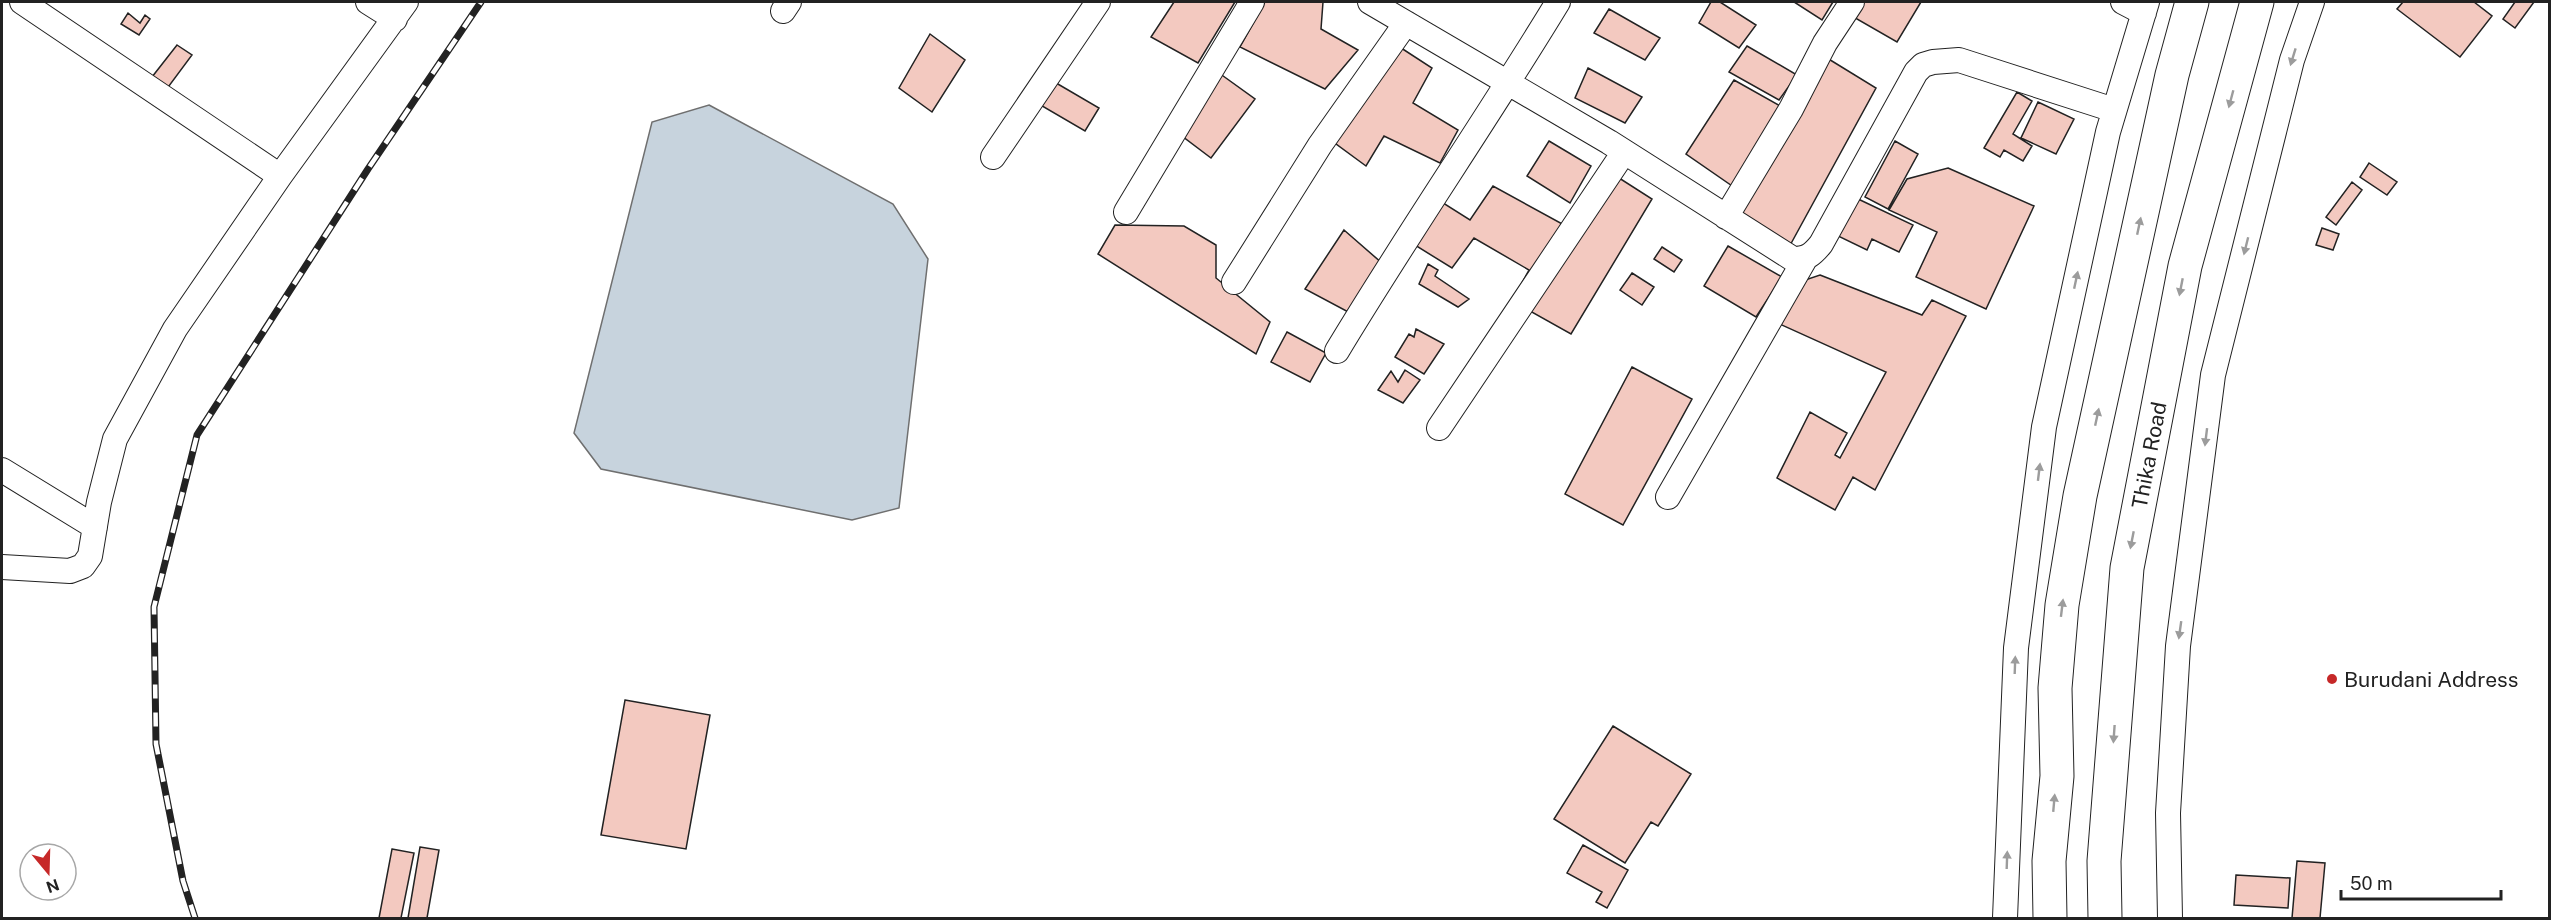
<svg xmlns="http://www.w3.org/2000/svg" width="2551" height="920" viewBox="0 0 2551 920" font-family="'Public Sans',sans-serif">
<style>
.water{fill:#c7d3dd;stroke:#6f6f6f;stroke-width:1.5}
.building{fill:#f3c9c0;stroke:#222;stroke-width:1.5}
.lines{fill:none;stroke-linecap:round;stroke-linejoin:round}
.minor-casing{stroke:#222;stroke-width:26}
.highway-casing{stroke:#222;stroke-width:35}
.minor{stroke:#fff;stroke-width:24}
.highway{stroke:#fff;stroke-width:33}
.rail-casing{stroke:#222;stroke-width:7}
.rail{stroke:#fff;stroke-width:4.5;stroke-dasharray:14;stroke-linecap:butt}
.oneway{fill:#9c9c9c}
.poi-dot{fill:#c62828;stroke:#fff;stroke-width:2}
.labels{text-anchor:middle;dominant-baseline:central;stroke-width:4.5;stroke-linejoin:round;paint-order:stroke}
.street-label{font-size:21px;fill:#222;stroke:#fff}
.poi-label{font-size:21px;fill:#222;stroke:#fff;text-anchor:start}
</style>
<rect width="100%" height="100%" fill="#fff"/>
<path class="water" d="M709 105 893 204 928 259 899 508 852 520 601 469 574 433 652 122Z"/>
<path class="building" d="M1174 2H1235L1198 63 1151 37Z
M1265 2H1323L1321 29 1358 50 1325 89 1240 47Z
M1711 2H1720L1756 25 1739 48 1699 23Z
M1794 2H1833L1822 20Z
M1858 2H1921L1897 42 1850 15Z
M2403 2H2474L2492 16 2460 57 2397 9Z
M2515 2H2534L2515 28 2503 19Z
M1609 9 1660 38 1645 60 1594 33Z
M128 13 140 23 145 15 150 19 139 35 121 24Z
M930 34 965 60 932 112 899 88Z
M1395 44 1432 68 1413 103 1458 130 1440 163 1384 136 1366 166 1328 138Z
M177 45 192 55 166 90 152 77Z
M1747 46 1797 75 1779 100 1729 72Z
M1827 58 1876 88 1788 249 1739 218Z
M1588 68 1642 97 1625 123 1575 98Z
M1219 73 1255 99 1211 158 1178 133Z
M1051 80 1099 108 1085 131 1037 103Z
M1734 80 1789 111 1738 190 1686 154Z
M2017 92 2032 101 2013 134 2032 146 2023 161 2004 150 2000 157 1984 148Z
M2038 102 2074 119 2056 154 2021 138Z
M1549 141 1591 166 1570 203 1527 176Z
M1895 141 1918 154 1888 209 1865 197Z
M2369 163 2397 182 2387 195 2360 177Z
M1948 168 2034 206 1986 309 1916 277 1937 232 1889 210 1907 179Z
M1605 169 1652 199 1571 334 1512 301 1529 270 1474 238 1452 268 1402 237 1429 194 1470 220 1493 186 1564 225Z
M2352 182 2362 190 2336 225 2326 217Z
M1856 198 1913 225 1899 252 1872 239 1867 250 1838 236Z
M1115 225 1184 226 1216 245V278L1270 322 1256 354 1098 254Z
M2322 228 2339 234 2333 250 2316 245Z
M1344 230 1383 264 1352 314 1305 289Z
M1728 246 1782 277 1756 317 1704 286Z
M1662 247 1682 260 1674 272 1654 259Z
M1428 264 1438 270 1435 276 1469 299 1458 307 1419 284Z
M1632 273 1654 287 1642 305 1620 290Z
M1820 275 1922 315 1932 300 1966 316 1875 490 1853 477 1835 510 1777 478 1810 412 1847 433 1835 455 1840 458 1886 372 1773 321 1790 285Z
M1416 329 1444 344 1424 374 1395 357 1409 334 1414 337Z
M1287 332 1326 353 1310 382 1271 362Z
M1632 367 1692 399 1623 525 1565 494Z
M1405 370 1420 380 1403 403 1378 390 1391 371 1398 382Z
M625 700 710 715 686 849 601 835Z
M1613 726 1691 774 1658 826 1651 822 1625 863 1554 819Z
M1583 845 1628 870 1607 908 1596 902 1602 892 1567 873Z
M420 847 439 850 427 918H408Z
M392 849 414 853 401 918H379Z
M2297 861 2325 863 2320 918H2292Z
M2236 875 2290 878 2288 908 2234 905Z"/>
<g class="lines">
<defs>
<path id="minor" d="M22 2 280 176
M368 2 395 19
M1370 2 1609 142 1793 259C1807 259 1812 255 1821 244L1916 72 1923 65 1933 62 1959 60 2114 110
M2123 2 2144 13
M783 11 789 2
M993 157 1098 2
M1126 212 1252 2
M1726 217 1791 109 1825 43 1852 2
M1234 282 1320 145 1406 23
M1337 351C1408 233 1487 119 1558 2
M1439 428 1624 152
M2 470 95 527
M1668 497 1805 259
M2 567 70 571 83 566 90 556 99 502 115 439 175 329 280 176 406 2
M2005 918 2016 648 2044 427 2108 132 2147 2
M2170 918 2168 813 2178 646 2213 375 2292 60 2312 2"/>
<g id="highway">
<path d="M2050 918 2049 861 2057 776 2055 688 2062 605 2080 496 2172 75 2192 2"/>
<path id="s1" d="M2105 918 2104 861 2127 568 2185 266 2257 2"/>
</g>
</defs>
<use href="#minor" class="minor-casing"/>
<use href="#highway" class="highway-casing"/>
<use href="#minor" class="minor"/>
<use href="#highway" class="highway"/>
<defs>
<path id="rail" d="M195 918 183 881 156 744 154 607 197 435 368 169 481 2"/>
</defs>
<use href="#rail" class="rail-casing"/>
<use href="#rail" class="rail"/>
</g>
<defs><path id="oneway-solid" d="M-6-.8H1V-3.2L6.5 0L1 3.2V.8H-6Z" transform="scale(1.5)"/></defs>
<g class="oneway">
<use href="#oneway-solid" transform="translate(2293 57) rotate(107)"/>
<use href="#oneway-solid" transform="translate(2231 99) rotate(105)"/>
<use href="#oneway-solid" transform="translate(2139 226) rotate(-78)"/>
<use href="#oneway-solid" transform="translate(2246 246) rotate(104)"/>
<use href="#oneway-solid" transform="translate(2076 280) rotate(-78)"/>
<use href="#oneway-solid" transform="translate(2181 287) rotate(101)"/>
<use href="#oneway-solid" transform="translate(2097 417) rotate(-78)"/>
<use href="#oneway-solid" transform="translate(2206 437) rotate(97)"/>
<use href="#oneway-solid" transform="translate(2039 472) rotate(-83)"/>
<use href="#oneway-solid" transform="translate(2132 540) rotate(101)"/>
<use href="#oneway-solid" transform="translate(2062 608) rotate(-83)"/>
<use href="#oneway-solid" transform="translate(2180 630) rotate(98)"/>
<use href="#oneway-solid" transform="translate(2015 665) rotate(-88)"/>
<use href="#oneway-solid" transform="translate(2114 734) rotate(94)"/>
<use href="#oneway-solid" transform="translate(2054 803) rotate(-85)"/>
<use href="#oneway-solid" transform="translate(2007 860) rotate(-88)"/>
</g>
<circle class="poi-dot" cx="2332" cy="679" r="6"/>
<g class="labels">
<g class="street-label">
<text stroke="none"><textPath href="#s1" startOffset="466">Thika Road</textPath></text>
</g>
<g class="poi-label">
<text x="2344" y="679">Burudani Address</text>
</g>
</g>
<rect width="2551" height="920" fill="none" stroke="#222222" stroke-width="6"/>
<g transform="translate(48 872) rotate(161)"><circle r="28" fill="#ffffff" stroke="#a7a7a7" stroke-width="1.5"/>
<path d="M0-4.5L10 22L0 15L-10 22Z" fill="#c62828"/>
<text y="-9" font-size="16" font-weight="bold" text-anchor="middle" fill="#222222">N</text>
</g>
<path d="M2341 890v9h160v-9" fill="none" stroke="#222222" stroke-width="3"/>
<text x="2350" y="890" font-size="18" fill="#222222" stroke="#ffffff" stroke-width="4.5" paint-order="stroke">50 m</text>
</svg>
